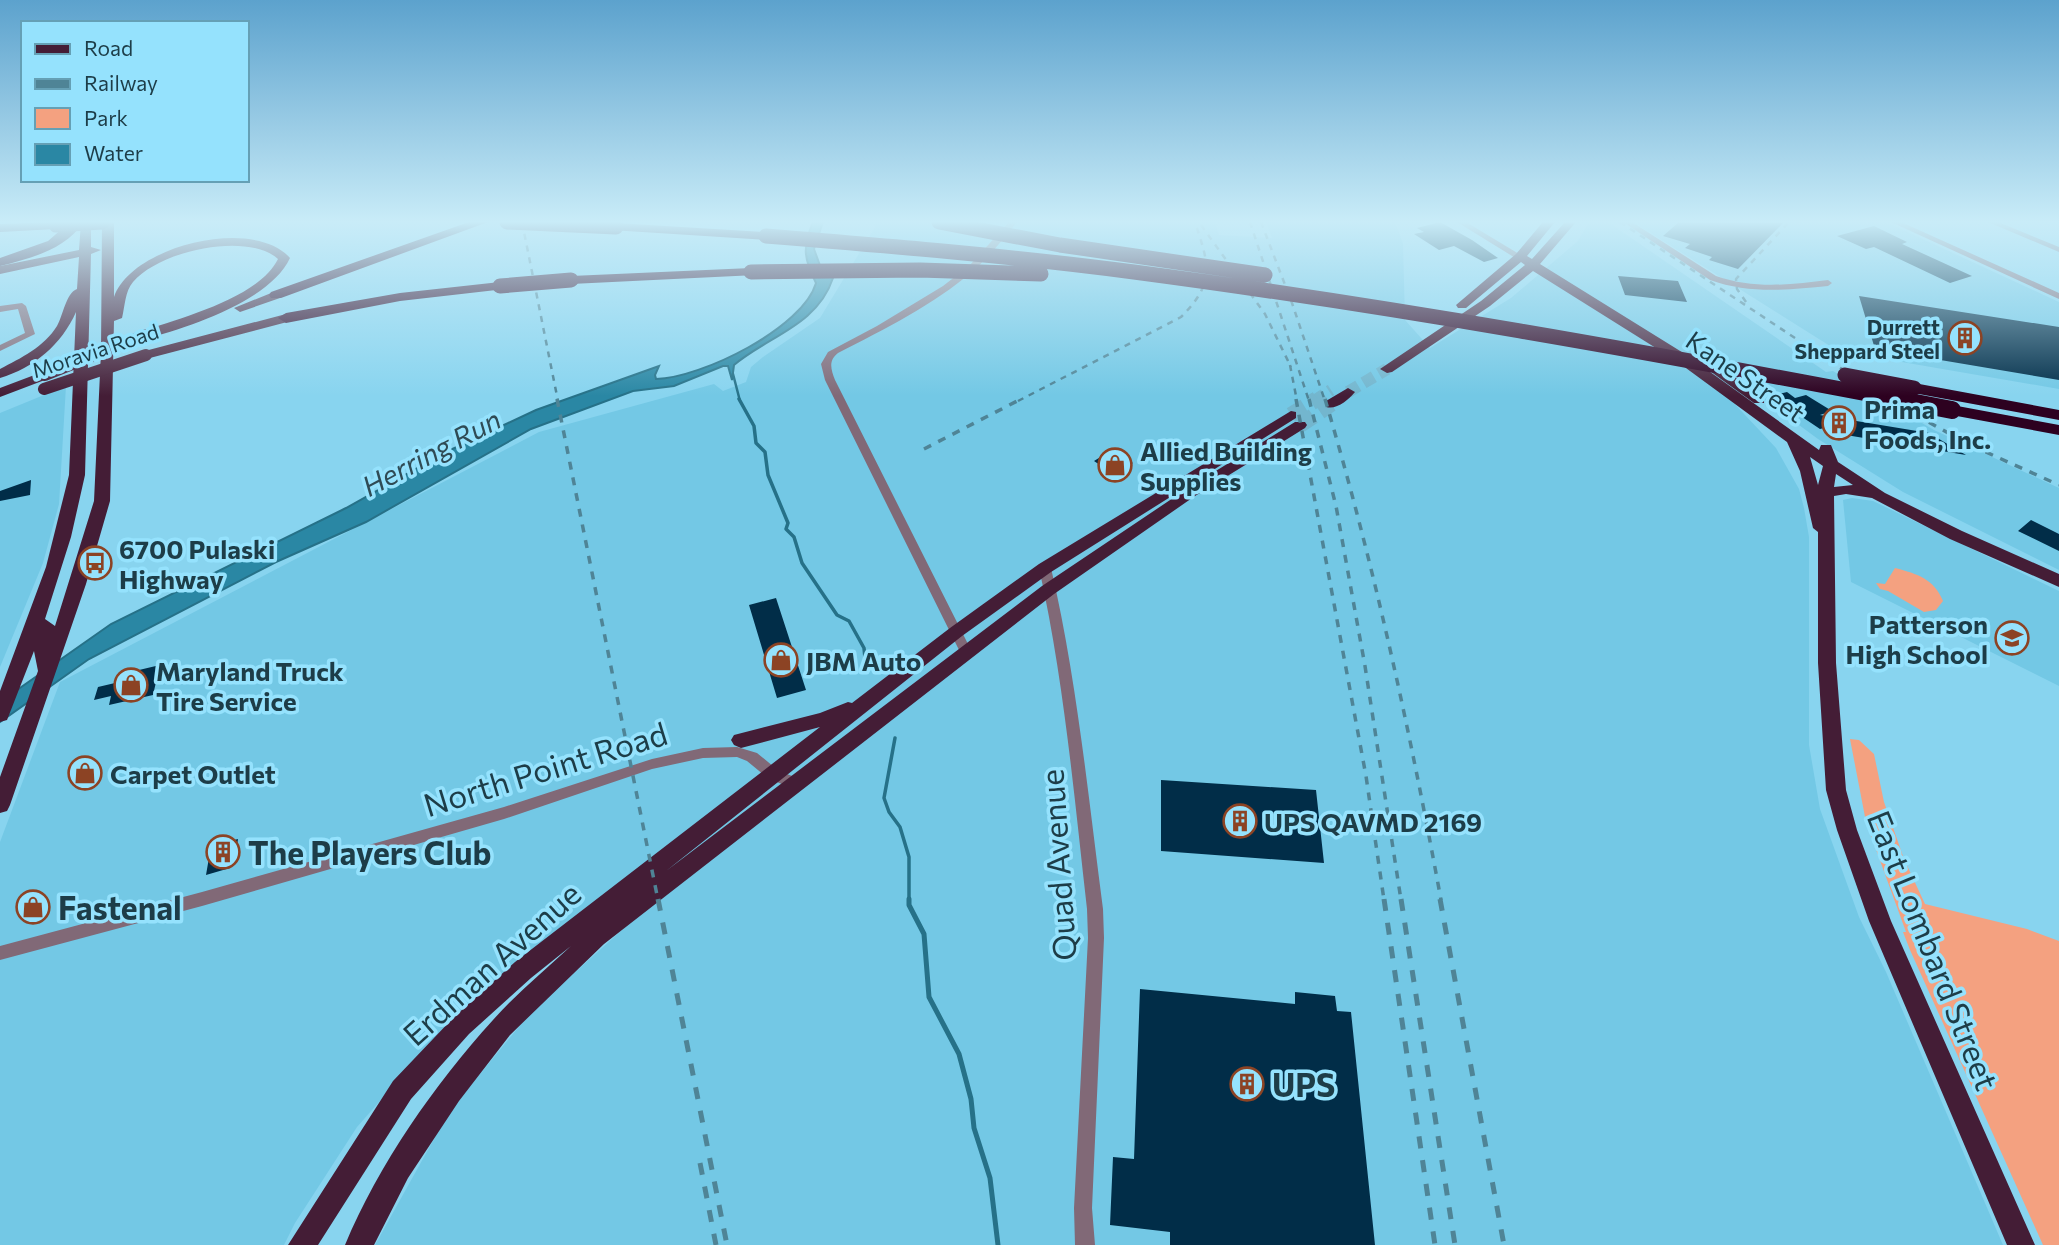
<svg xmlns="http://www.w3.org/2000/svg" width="2059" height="1245" viewBox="0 0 2059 1245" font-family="Commissioner,sans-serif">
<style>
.built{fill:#73c8e5}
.green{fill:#f4a180}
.water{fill:#2a87a4;stroke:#267188;stroke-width:2}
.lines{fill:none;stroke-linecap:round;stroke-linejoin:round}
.stream-far2{stroke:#267188;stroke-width:2.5}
.stream-far1{stroke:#267188;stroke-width:3.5}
.stream{stroke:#267188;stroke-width:5}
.building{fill:#012d48}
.major-tunnel-far1{stroke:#73b6ce;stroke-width:12;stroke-dasharray:12 6;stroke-linecap:butt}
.major-tunnel{stroke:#73b6ce;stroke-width:16;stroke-dasharray:16 8;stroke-linecap:butt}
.minor{fill:#816977;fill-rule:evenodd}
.major{fill:#441d36;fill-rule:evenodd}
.highway{fill:#2d0120;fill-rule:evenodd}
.rail-far2{stroke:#4f8496;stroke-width:2.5;stroke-dasharray:6 6;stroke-linecap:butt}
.rail-far1{stroke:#4f8496;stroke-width:3.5;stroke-dasharray:8 8;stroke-linecap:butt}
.rail{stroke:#4f8496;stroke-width:5;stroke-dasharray:12 12;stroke-linecap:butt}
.major-bridge{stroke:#441d36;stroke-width:12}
.highway-bridge-far1{stroke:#2d0120;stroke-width:15}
.highway-bridge{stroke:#2d0120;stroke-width:18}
.labels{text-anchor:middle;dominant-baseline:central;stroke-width:7;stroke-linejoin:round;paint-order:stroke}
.far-poi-label{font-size:21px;font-weight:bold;fill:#1d3d48;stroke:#95e2fd;text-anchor:end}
.far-street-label{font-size:21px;fill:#1d3d48;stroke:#95e2fd}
.street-label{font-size:26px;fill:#1d3d48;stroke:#95e2fd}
.poi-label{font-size:26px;font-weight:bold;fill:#1d3d48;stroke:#95e2fd;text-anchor:start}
.water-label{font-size:28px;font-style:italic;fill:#2f4b55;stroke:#95e2fd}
.near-street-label{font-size:32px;fill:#1d3d48;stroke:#95e2fd}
.near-poi-label{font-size:32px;font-weight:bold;fill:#1d3d48;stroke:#95e2fd;text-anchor:start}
</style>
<rect width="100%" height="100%" fill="#88d4ef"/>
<path class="built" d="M878 222H1215L1219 235 1272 238 1266 222H1395L1403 243 1405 320 1430 348 1511 298 1578 241 1589 222H1608L1826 372 1833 371 1934 430 2059 488V570L1903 492 1818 439 1757 394 1730 399 1776 448 1799 489 1804 508 1809 537V745L1820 809 1859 917 1886 972 2003 1245H375L449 1112 531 1012 633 920 626 878 446 1026 357 1127 295 1223 284 1245H0V842L60 682 539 432 714 384 723 391 746 382 751 367 763 357 820 318Z
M1633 222H1886L2059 302V389L1838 351Z
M66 386 59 504 43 563 0 667V413Z
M1852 498 1873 501 2059 591V686L1851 582 1843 500Z"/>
<path class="green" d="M1895 568C1918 574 1934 579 1943 601L1936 610 1924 612 1888 591 1880 589 1876 583 1885 584Z
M1850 739 1859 740 1874 754 1884 802 1904 859 1925 904 2027 929 2059 941V1245H2043L1910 950 1903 932H1906L1866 822Z"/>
<path class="water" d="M813 222H823L814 249 822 271 833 278C817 326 768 336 734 365L732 380 728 366H723L674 386 633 391 531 429 366 522 276 562 89 659 0 722V702L111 624 346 508 446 452 536 410 659 366 655 375 656 379C701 378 803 328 816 283 804 259 802 248 813 222Z"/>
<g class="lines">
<path class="stream-far2" d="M733 374 740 401"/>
<path class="stream-far1" d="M739 399 754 426 756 443 765 452 768 475 788 523 786 529 794 537 802 563 837 615 849 621 864 648 866 668
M895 738 884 798 889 812 900 827 909 857V900"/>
<path class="stream" d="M909 899V905L924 934 929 997 959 1054 971 1099 974 1128 990 1178 998 1245"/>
</g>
<path class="building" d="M1440 222 1472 240 1498 258 1484 262 1454 246 1439 250 1414 234 1424 232 1417 228Z
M1679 222H1784L1738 269 1709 260 1712 257 1685 248 1690 244 1663 236Z
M1874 226 1907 242 1902 244 1972 276 1950 283 1874 247 1866 249 1837 236Z
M1618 276 1678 281 1687 302 1625 295Z
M1859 296 2059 327V380L1875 349Z
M1787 392 1795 398 1806 395 1832 411 1820 415 1929 433 1966 455 1846 435 1844 431 1836 425 1820 429 1771 396Z
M1107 453 1111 456 1116 453 1133 463 1113 475H1107L1099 469 1103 467 1094 461Z
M31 480 30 495 0 501V491Z
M2031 520 2059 534V551L2018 531Z
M776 598 806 690 777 698 749 605Z
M160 665 153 695 109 705 111 696 94 700 98 687 115 683 118 675Z
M1161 780 1316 790 1324 863 1161 851Z
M238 839 235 858 231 859 230 868 206 875 211 846Z
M1140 989 1295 1004V992L1335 996 1337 1011 1351 1012 1375 1245H1170V1232L1110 1225 1113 1157 1134 1159Z"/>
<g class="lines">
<path class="major-tunnel-far1" d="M1348 392 1387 369
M1314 401 1331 390"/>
<path class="major-tunnel" d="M1291 415 1317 399
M1300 425 1331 404"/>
<path class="minor" d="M1009 222H1017C1004 238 989 257 973 271 933 305 885 329 838 353 828 361 831 369 835 380L972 652 966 657 960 652 825 380 821 364 828 352 877 326 943 286 970 265Z
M1457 222H1466L1524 257 1517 259Z
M1623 222H1632L1716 276C1753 289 1790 285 1828 280L1832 283 1828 286C1787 290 1749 294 1710 280Z
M1891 222H1901L2059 293V299Z
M1988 222H1998L2059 247V252Z
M22 303 26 306 35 334 0 351V345L25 333 18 309 0 312V306Z
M1045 564 1051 568C1077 680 1088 795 1103 909L1104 938 1092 1208 1095 1245H1075L1074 1208 1088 938 1087 909C1074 795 1064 680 1039 568Z
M737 747 757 753 779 771 800 779 802 783 800 787 795 789 769 779 747 761 737 757 703 758 652 769 504 819 202 906 0 960V946L202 892 504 807 652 759 703 748Z"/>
<path class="major" d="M81 222H91V247L101 250 91 254 85 475 71 537 45 619 55 626 94 501 101 352 102 222H114V297C131 246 254 216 290 258 270 301 189 327 145 339L140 338V332C180 318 259 298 278 259 247 231 159 251 133 282 125 291 125 306 122 318L114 321 110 501 86 584 10 805 7 811 0 813V777L38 671 34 651 9 715 7 720 0 722V691L46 567 69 475 76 312C62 344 34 368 0 378V369C21 358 44 347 57 326 63 316 66 293 77 289L79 257 0 274V266L79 250Z
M1543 222H1555L1527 256 1532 259 1565 222H1576L1540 264 1685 354 1819 450 1821 445H1831L1838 462 1885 493 1962 531 2059 574V587L1950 539 1872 498 1846 494 1834 496 1836 663 1846 790 1857 830 1891 921 2035 1245H2007L1869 921 1837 830 1826 790 1818 663V532L1813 528 1800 471 1787 442 1675 360 1533 271 1490 306 1392 372 1387 373 1380 369 1481 301 1525 265 1521 262 1466 308H1458L1456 305 1516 254ZM1810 457 1823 466 1818 485ZM1836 474 1853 485 1834 487Z
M276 291 282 295 280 298 240 312 234 308Z
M286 314 292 318 291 321 146 359 139 355 141 352Z
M1708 359 1764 397V403H1754L1703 366 1701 363Z
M45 371 50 372V378L0 397V388Z
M1348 388 1355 392C1348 400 1337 410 1326 407V401Z
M1291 411 1296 412V418L1051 572 962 636 666 871 1042 586 1185 490 1295 422H1305L1307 425 1305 428 1195 496 1054 594 604 944 510 1035 459 1101 408 1178 374 1245H345C379 1164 434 1085 493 1020 516 994 545 970 571 946L531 978 469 1034 411 1099 318 1245H288L393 1081 453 1018 515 962 820 727 741 748 734 745 731 740 734 735 820 713 848 702 852 703 950 628 1039 564Z"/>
<path class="highway" d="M61 222 63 225 56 229 0 232V224Z
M70 222H84C64 250 32 258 0 266V258L48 241Z
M469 222H488L281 298H271L269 295 271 292Z
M616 223 766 232 773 236 766 240 611 230 609 227Z
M751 268 758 272 756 275 571 284 564 280 571 276Z
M500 282 505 283 507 286 505 289 400 301 286 323 278 318 286 313 400 293Z
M1914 383 2059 410V420L1908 392 1906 388Z
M1952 405 2059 425V435L1946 414 1943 410Z"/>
<path class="rail-far2" d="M522 222 558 401
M1250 222 1309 401
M1261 222 1292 303 1325 401
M1620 222 1890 401
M1201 225 1265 314 1291 367
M1746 302 1737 289 1736 279 1789 222
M1290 365 1297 401
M1018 401 1181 317C1216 282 1209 265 1195 222"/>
<path class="rail-far1" d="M557 399 658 900
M1296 399 1366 776 1384 900
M1309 399 1336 506 1365 666 1401 900
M1325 399C1374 564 1410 731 1441 900
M1887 399 1968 444 2059 485
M924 449 1021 399"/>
<path class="rail" d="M658 899 727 1245
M1384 899 1435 1245
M1401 899 1455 1245
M1440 899 1504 1245
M700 1163 716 1245"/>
<path class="major-bridge" d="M45 375 145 335
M44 389 146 355"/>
<path class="highway-bridge-far1" d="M507 222 616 227
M939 222 1060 245 1265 275
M56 225 102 222
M766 236C889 246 1012 256 1134 272 1392 306 1648 352 1904 401
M751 272 920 270 1041 274
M500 286 571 280
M1845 375 1914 388"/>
<path class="highway-bridge" d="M1895 399 1952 410"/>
</g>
<linearGradient id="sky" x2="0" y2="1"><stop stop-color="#5ca2cd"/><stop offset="0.56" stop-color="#c9ecf8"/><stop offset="1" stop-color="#c9ecf8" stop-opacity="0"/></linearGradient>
<rect width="2059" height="396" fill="url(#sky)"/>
<defs>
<symbol id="building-ring" viewBox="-11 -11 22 22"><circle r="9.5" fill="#95e2fd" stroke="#8c4324" stroke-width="1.5"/><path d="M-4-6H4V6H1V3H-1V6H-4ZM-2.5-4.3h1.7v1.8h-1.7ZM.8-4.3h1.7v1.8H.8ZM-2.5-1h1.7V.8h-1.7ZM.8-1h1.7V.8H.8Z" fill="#8c4324"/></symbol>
<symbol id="shop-ring" viewBox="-11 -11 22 22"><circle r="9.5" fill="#95e2fd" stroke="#8c4324" stroke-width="1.5"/><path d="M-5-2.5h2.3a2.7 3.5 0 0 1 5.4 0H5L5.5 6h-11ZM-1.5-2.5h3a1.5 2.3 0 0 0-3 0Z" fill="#8c4324"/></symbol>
<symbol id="bus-ring" viewBox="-11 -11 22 22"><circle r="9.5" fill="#95e2fd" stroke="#8c4324" stroke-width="1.5"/><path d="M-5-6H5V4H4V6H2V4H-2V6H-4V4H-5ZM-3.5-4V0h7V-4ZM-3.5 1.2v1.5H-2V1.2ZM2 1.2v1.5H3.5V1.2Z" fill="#8c4324"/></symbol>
<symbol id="school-ring" viewBox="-11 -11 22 22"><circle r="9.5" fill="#95e2fd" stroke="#8c4324" stroke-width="1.5"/><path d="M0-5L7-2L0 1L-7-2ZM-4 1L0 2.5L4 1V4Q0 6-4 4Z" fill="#8c4324"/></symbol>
</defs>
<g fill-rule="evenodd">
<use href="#building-ring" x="1946" y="319" width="38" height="38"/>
<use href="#building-ring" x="1820" y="404" width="38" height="38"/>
<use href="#shop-ring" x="1096" y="446" width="38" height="38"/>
<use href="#bus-ring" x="76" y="544" width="38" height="38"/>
<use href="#school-ring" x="1993" y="619" width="38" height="38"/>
<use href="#shop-ring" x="762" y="641" width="38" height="38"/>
<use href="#shop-ring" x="112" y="666" width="38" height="38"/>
<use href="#shop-ring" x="66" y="754" width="38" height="38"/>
<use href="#building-ring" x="1221" y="802" width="38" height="38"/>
<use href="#building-ring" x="204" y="833" width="38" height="38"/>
<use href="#shop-ring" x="14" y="888" width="38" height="38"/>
<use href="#building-ring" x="1228" y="1065" width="38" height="38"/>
</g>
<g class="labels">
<g class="far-poi-label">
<text x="1940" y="326">Durrett<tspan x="1940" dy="24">Sheppard Steel</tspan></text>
</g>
<g class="far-street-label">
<text transform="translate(95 350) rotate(-18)">Moravia Road</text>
</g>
<g class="street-label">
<text transform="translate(1746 376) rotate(35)">Kane Street</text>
</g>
<g class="poi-label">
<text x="1864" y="408">Prima<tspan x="1864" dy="30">Foods, Inc.</tspan></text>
<text x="1140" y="450">Allied Building<tspan x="1140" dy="30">Supplies</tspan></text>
<text x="119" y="548">6700 Pulaski<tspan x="119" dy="30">Highway</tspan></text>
<text x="1988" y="623" text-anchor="end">Patterson<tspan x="1988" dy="30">High School</tspan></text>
<text x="806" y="660">JBM Auto</text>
<text x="156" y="670">Maryland Truck<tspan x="156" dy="30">Tire Service</tspan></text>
<text x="110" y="773">Carpet Outlet</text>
<text x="1264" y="821">UPS QAVMD 2169</text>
</g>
<g class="water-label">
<text transform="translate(431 452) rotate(-28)">Herring Run</text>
</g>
<g class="near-street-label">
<text transform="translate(545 768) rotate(-17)">North Point Road</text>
<text transform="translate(1057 865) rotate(-94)">Quad Avenue</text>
<text transform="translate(1934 950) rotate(68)">East Lombard Street</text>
<text transform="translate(491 963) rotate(-42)">Erdman Avenue</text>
</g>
<g class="near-poi-label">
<text x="248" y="852">The Players Club</text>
<text x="58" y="907">Fastenal</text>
<text x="1272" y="1084">UPS</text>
</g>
</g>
<rect x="21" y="21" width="228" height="161" fill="#95e2fd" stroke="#65a0b5" stroke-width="2"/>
<rect x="35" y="44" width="35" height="10" fill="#441d36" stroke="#65a0b5" stroke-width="2"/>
<text x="84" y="56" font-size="21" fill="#1d3d48">Road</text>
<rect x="35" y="79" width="35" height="10" fill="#4f8496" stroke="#65a0b5" stroke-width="2"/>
<text x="84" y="91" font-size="21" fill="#1d3d48">Railway</text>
<rect x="35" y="108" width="35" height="21" fill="#f4a180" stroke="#65a0b5" stroke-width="2"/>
<text x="84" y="126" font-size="21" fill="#1d3d48">Park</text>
<rect x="35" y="144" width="35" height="21" fill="#2a87a4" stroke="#65a0b5" stroke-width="2"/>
<text x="84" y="161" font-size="21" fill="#1d3d48">Water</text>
</svg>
